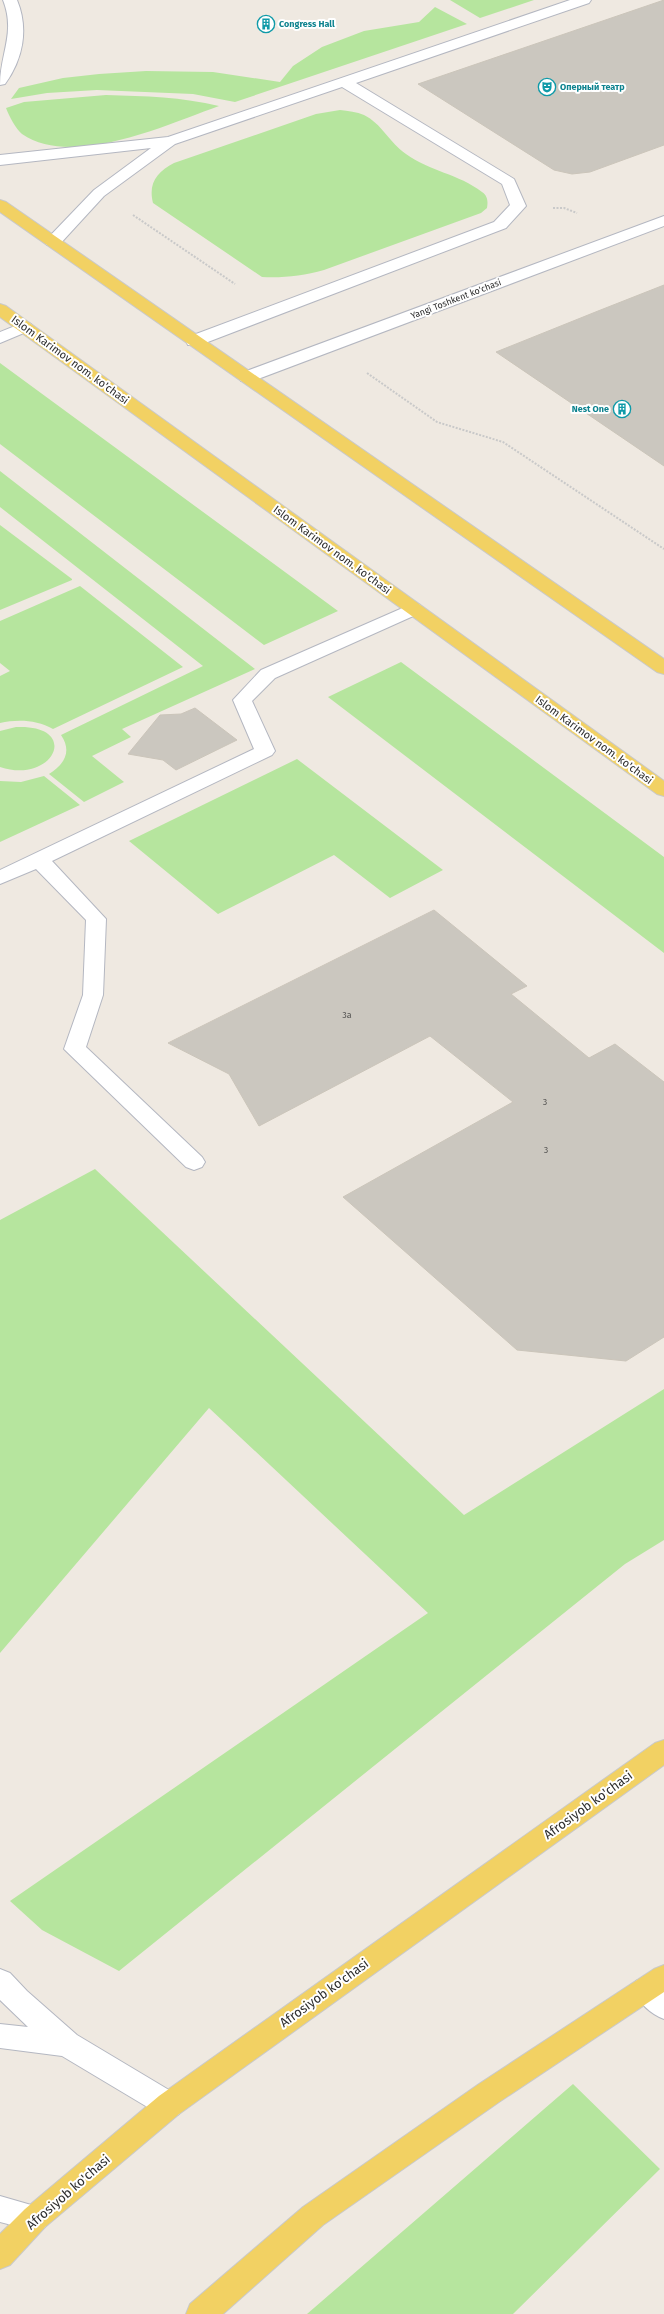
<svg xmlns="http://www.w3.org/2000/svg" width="664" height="2314" viewBox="0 0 664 2314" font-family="'Fira Sans',sans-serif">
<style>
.green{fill:#b6e59e}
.building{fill:#cbc7bf;stroke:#cbc5ba}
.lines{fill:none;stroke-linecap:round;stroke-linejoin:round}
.service-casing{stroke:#b4b7c1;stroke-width:2}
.minor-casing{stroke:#b4b7c1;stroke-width:2}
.primary-casing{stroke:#c9c9c9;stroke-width:2}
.path{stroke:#c9c9c9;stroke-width:2;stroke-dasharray:2 1.5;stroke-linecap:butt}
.service{fill:#fff;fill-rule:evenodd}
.minor{fill:#fff;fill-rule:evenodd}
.primary{fill:#f2d163;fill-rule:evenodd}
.labels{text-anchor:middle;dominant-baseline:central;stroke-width:4;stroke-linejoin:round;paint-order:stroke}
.far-culture-label{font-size:9px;font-weight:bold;fill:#0d838f;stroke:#fff;text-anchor:start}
.far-street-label{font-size:9px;fill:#2e2e2e;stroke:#fff}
.number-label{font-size:9px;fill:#555452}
.street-label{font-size:11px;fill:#2e2e2e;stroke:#fff}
.near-street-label{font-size:13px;fill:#2e2e2e;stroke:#fff}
</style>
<rect width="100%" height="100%" fill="#efe9e1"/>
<path class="green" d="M450 0H534L480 18Z
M435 7 467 24 235 102 193 94 97 90 47 93 11 99 19 88 63 78 99 74 146 71 213 72 280 82 293 66 322 47 364 31 419 22Z
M106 95C145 96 182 97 219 106 168 124 73 169 22 134 16 129 9 116 6 108L24 102Z
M340 110C348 111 357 112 364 115 381 123 390 143 406 154 429 171 459 174 482 192 488 196 488 202 487 208L481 213 324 270C303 276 283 278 262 277L153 203C148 183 157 172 174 163L316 114Z
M0 363 338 611 264 645 0 444Z
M0 471 255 669 122 729 131 737 92 756 124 782 84 802 49 774C65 764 72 751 61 735L203 666 0 507Z
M0 525 72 579V580L0 610Z
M80 586 183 667 53 729C37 720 18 719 0 723V676L10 671 0 663V621Z
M401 662 664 857V953L328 697Z
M16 727C82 724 54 785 0 767V731Z
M297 759 443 870 390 898 334 855 218 914 129 841Z
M44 776 80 805 0 842V781L21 782Z
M95 1169 464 1515 664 1389V1540L625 1564 119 1971 42 1930 10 1901 428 1613 209 1408 0 1653V1220Z
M573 2084 660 2169 513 2314H307Z"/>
<path class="building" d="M664 0V145L590 172 572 174 554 170 418 84Z
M664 285V466L496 352 598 311Z
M195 708 237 740 176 770 163 760 128 754 160 715 181 714Z
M434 910 527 986 511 994 589 1058 615 1044 664 1082V1337L626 1361 517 1350 343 1197 513 1102 430 1036 259 1126 229 1074 168 1043Z"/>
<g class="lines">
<defs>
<path id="service" d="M3 0H17C29 29 23 59 5 84L0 85C0 53 16 33 3 0Z
M570 0H591L589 3 356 83 514 179 526 206 506 228 200 345H188L186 341 188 337 494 222 510 205 502 184 342 87 175 144 104 196 59 245H47L45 242 47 239 94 190 151 148 0 165V155L168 137Z
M25 322 31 324 33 327 31 330 0 343V332Z
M414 603 420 605 423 609 420 613 275 678 252 701 275 751 272 755 52 861 106 919 103 995 86 1047 202 1157 205 1162 202 1167 194 1170 186 1167 64 1049 83 995 86 920 36 869 0 884V870L254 749 233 700 261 670Z
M0 1969 10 1973 27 1991 77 2035 179 2096 183 2105 179 2114 169 2118 159 2114 62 2056 0 2048V2024L28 2027 0 2000Z
M646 1977 656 1981 664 1989V2019C650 2014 639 2002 632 1989L636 1981Z
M0 2196 45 2209 50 2218 45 2227 35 2231 0 2222Z"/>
<path id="minor" d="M664 216V226L253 381H241L239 377 241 373Z"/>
<path id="primary" d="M0 200 6 202 664 659V674L657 672 0 212Z
M0 304 6 306 664 781V796L657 794 0 317Z
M664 1740V1765L179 2114 45 2227 10 2265 0 2269V2234L25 2209 159 2096 655 1743Z
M664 1965V1992L499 2102 323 2225 223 2314H186L190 2304 303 2207 479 2084 654 1969Z"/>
</defs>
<use href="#service" class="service-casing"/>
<use href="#minor" class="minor-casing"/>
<use href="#primary" class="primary-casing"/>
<path class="path" d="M553 208H564L577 213
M133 215 235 284
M367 373 437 422 503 442 664 549"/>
<use href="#service" class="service"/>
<use href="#minor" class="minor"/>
<use href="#primary" class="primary"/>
</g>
<defs>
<symbol id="building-ring" viewBox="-11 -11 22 22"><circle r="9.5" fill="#fff" stroke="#0f9aa8" stroke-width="1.5"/><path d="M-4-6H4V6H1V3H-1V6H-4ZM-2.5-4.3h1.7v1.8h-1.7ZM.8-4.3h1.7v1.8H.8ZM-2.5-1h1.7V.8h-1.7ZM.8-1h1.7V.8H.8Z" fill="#0f9aa8"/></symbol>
<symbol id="theatre-ring" viewBox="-11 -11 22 22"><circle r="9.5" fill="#fff" stroke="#0f9aa8" stroke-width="1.5"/><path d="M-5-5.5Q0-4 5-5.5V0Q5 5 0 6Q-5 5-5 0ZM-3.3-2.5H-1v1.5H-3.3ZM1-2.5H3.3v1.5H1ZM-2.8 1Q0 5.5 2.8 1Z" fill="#0f9aa8"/></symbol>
</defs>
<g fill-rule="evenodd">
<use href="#building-ring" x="256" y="14" width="20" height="20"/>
<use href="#theatre-ring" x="537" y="77" width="20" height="20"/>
<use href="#building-ring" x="612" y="399" width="20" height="20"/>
</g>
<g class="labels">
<g class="far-culture-label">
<text x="279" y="24">Congress Hall</text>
<text x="560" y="87">Оперный театр</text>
<text x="609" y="409" text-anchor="end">Nest One</text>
</g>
<g class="far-street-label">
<text transform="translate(456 299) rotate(-21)">Yangi Toshkent ko'chasi</text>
</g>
<g class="number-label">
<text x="347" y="1015">3a</text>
<text x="545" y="1102">3</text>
<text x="546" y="1150">3</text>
</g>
<g class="street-label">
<text transform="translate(70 360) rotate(36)">Islom Karimov nom. ko'chasi</text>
<text transform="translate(332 550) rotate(36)">Islom Karimov nom. ko'chasi</text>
<text transform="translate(594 740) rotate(36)">Islom Karimov nom. ko'chasi</text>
</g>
<g class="near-street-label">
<text transform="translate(588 1805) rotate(-36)">Afrosiyob ko'chasi</text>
<text transform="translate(324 1993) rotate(-36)">Afrosiyob ko'chasi</text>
<text transform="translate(68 2192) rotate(-41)">Afrosiyob ko'chasi</text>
</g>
</g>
</svg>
